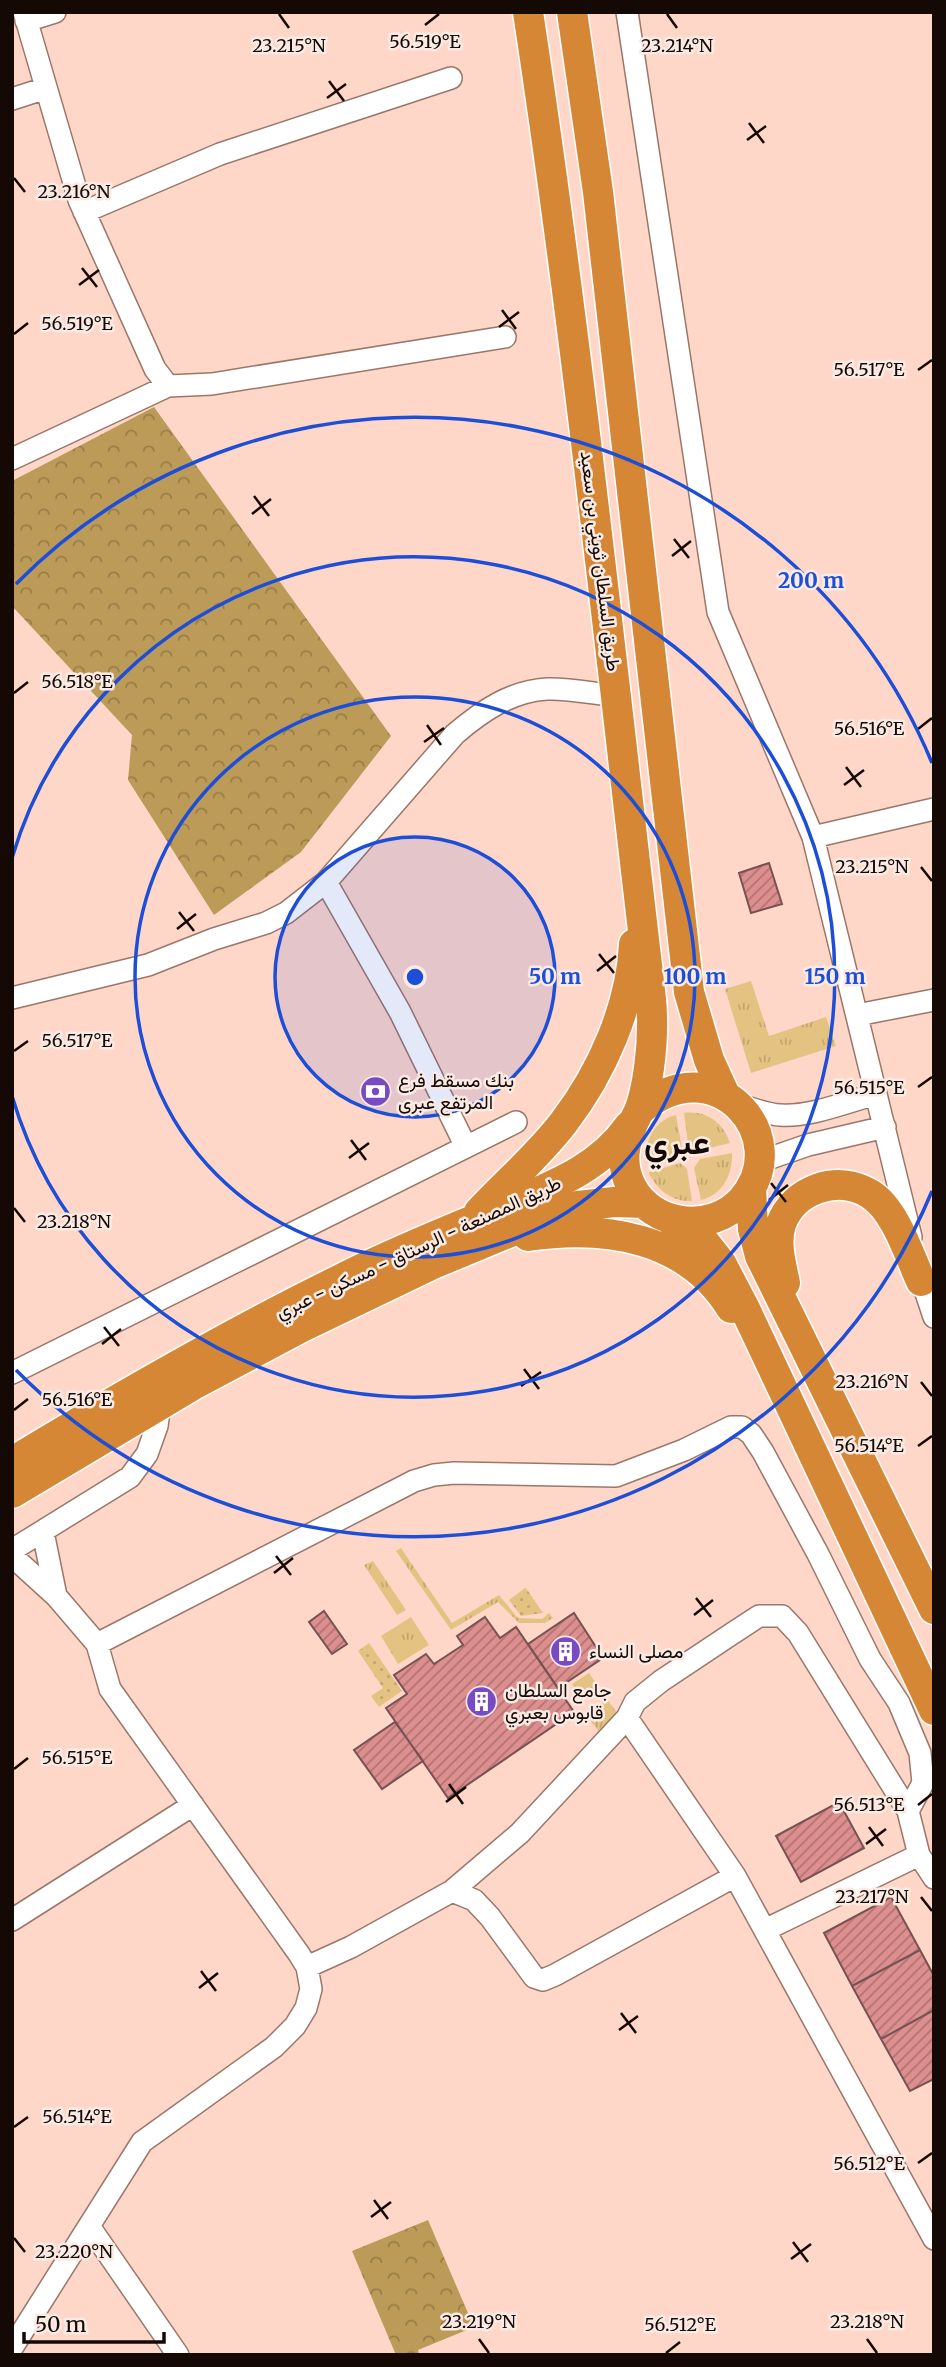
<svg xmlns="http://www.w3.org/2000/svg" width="946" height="2367" viewBox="0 0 946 2367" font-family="Merriweather,Vazirmatn,serif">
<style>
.grass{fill:url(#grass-tufts)}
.forest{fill:url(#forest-crowns)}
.garden{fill:url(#garden-dots)}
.building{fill:url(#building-hatch);stroke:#765251;stroke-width:2}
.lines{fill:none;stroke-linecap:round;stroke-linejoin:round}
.minor-casing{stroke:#9a776a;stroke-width:24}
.highway-casing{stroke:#fff;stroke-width:33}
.minor{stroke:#fff;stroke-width:21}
.highway{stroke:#d68736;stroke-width:30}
.ticks{fill:none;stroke:#150905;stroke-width:2.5}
.ring{fill:none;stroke:#1d4ed8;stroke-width:3.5}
.labels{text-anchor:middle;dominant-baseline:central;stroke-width:5;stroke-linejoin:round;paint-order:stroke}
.street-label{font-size:19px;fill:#150905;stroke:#faeae4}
.poi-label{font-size:19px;fill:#150905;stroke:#faeae4;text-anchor:start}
.town-label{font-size:33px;font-weight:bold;fill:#150905;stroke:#faeae4}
.ticks-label{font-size:18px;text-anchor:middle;fill:#150905;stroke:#faeae4;stroke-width:5;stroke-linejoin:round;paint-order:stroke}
.centre{fill:#1d4ed8;stroke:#faeae4;stroke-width:3.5}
.ring-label{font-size:21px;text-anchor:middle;font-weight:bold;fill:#1d4ed8;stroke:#faeae4;stroke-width:5;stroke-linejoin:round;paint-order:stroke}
</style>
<defs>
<pattern id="grass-tufts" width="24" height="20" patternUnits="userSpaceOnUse" patternTransform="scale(1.75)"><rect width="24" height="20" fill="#e4c382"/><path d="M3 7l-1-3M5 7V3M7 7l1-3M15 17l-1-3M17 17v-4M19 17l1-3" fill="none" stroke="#c3a66f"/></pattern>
<pattern id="forest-crowns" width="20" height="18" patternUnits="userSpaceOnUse" patternTransform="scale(1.75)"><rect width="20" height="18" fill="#bc9b58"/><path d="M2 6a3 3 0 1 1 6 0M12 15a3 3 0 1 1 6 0" fill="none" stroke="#987d47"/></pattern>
<pattern id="garden-dots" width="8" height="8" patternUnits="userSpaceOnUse" patternTransform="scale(1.75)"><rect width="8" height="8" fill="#e4c382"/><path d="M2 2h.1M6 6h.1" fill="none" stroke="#c3a66f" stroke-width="1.8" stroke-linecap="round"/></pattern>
<pattern id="building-hatch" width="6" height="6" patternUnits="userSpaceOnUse" patternTransform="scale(1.75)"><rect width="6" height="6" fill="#dc8f8e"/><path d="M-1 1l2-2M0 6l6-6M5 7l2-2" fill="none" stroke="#b17372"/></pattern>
</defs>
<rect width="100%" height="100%" fill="#ffd7c8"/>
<path class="grass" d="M751 981 769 1036 826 1017 836 1046 751 1073 725 989Z
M684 1113C706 1110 723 1122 730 1143L697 1151 694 1146 688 1144Z
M676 1115 682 1148 677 1154 646 1163C644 1142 654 1120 676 1115Z
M732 1153C733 1175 722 1195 701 1200L694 1168 700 1159Z
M680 1163 687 1169 692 1201C672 1202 659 1191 649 1174V1172Z
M401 1548 452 1623 499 1595 518 1618 542 1619 549 1613 553 1618 545 1623H519L498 1602 451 1630 396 1551Z
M373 1561 406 1610 397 1615 364 1565Z
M411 1617 429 1645 398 1664 381 1636Z
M589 1673 600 1689 583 1700 572 1684Z
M607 1699 617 1713 599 1732 586 1714Z"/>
<path class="forest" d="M154 407 391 736 301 852 214 915 128 780 132 735 12 606V481Z
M428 2220 474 2327 418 2350 419 2355H396L352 2251Z"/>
<path class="garden" d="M525 1588H526L543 1613 521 1616 509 1600Z
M369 1643 402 1691 379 1707 371 1696 383 1688 358 1651Z"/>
<path class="building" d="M769 863 782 904 751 913 739 873Z
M324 1611 347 1644 332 1654 309 1622Z
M574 1613 603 1658 558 1688 528 1644Z
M485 1617 500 1638 516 1627 574 1712 448 1798 386 1708 407 1694 394 1675 426 1654 434 1664 463 1645 457 1636Z
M395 1722 423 1761 382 1789 354 1750Z
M839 1802 864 1848 801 1882 776 1836Z
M891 1897 920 1950 852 1986 824 1933Z
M920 1950 934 1976V2010L881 2039 852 1986Z
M934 2010V2079L910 2091 881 2039Z"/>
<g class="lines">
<defs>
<path id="minor" d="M24 12 79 200 155 369 168 386
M627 12 718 612 813 837 911 1237
M26 21 55 12
M12 99 46 88
M84 212 220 154 451 78
M12 459 168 386 212 384 505 337
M813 837 934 809
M326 882 400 1012 466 1147
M12 998 148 965 214 939 266 923 286 913 326 882 455 734C482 711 511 691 547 689 569 688 595 694 617 696
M857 1015 934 1000
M737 1104C751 1108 765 1114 780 1115 811 1117 846 1102 876 1094
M759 1162 808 1145 885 1127
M918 1269 934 1317
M12 1373 516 1122
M43 1532 56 1596
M12 1550 130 1477 147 1454 157 1426 160 1404
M12 1556 56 1596 97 1644 110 1689 299 1954 307 1967 311 1989 306 2008 295 2026 274 2047 142 2142 12 2348
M97 1644 414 1481 434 1475 454 1473 616 1476 684 1450 731 1427H742L751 1434 763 1452 818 1554 870 1659 899 1703 920 1753 923 1783 908 1811 919 1855 934 1878
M627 1718 735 1876 934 2239
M452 1891 474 1900 490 1917 534 1977 543 1980 555 1975 735 1876
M12 1920 193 1805
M765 1930 919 1855
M307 1967 351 1947 452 1891 520 1833 627 1718 635 1702 661 1681 730 1635 759 1616H782L798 1633 908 1811
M89 2226 178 2355"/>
<path id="highway" d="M528 12C578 340 612 670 651 999 653 1021 652 1046 649 1068 647 1082 644 1100 638 1113 626 1136 618 1160 631 1186 652 1227 711 1234 742 1200 797 1138 714 1043 639 1111
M572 12 598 192 689 992 709 1060 725 1095
M751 1187 753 1229 760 1256 934 1609
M479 1212C507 1182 539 1155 564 1122 602 1072 631 1007 634 944
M672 1221 702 1239 721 1263 745 1309 934 1710
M528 1236C604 1225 687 1236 731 1308
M785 1283C781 1264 775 1243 781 1224 794 1189 838 1174 870 1194 895 1209 909 1255 921 1281
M12 1462C118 1398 225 1336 337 1281 389 1254 443 1233 497 1210 545 1188 597 1172 629 1126
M12 1493 193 1385 300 1328 433 1264 520 1228 578 1206 614 1202 644 1203"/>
</defs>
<use href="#minor" class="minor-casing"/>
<use href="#highway" class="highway-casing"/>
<use href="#minor" class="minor"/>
<use href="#highway" class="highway"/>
</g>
<path class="ticks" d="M279 14 289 28M667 14 677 28M425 25 439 14M329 81 344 101M327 98 346 84M749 123 764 143M747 140 766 126M14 178 25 192M82 268 97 287M79 285 99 270M502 310 516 329M499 327 519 312M14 334 28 323M918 370 932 360M254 496 269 516M252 514 271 499M674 539 689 558M672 556 691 541M14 693 28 682M427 725 441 745M918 729 932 718M424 742 444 728M846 767 861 787M844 785 864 770M921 867 932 881M179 912 194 931M177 929 196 914M599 954 614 973M597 971 616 956M14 1051 28 1041M918 1087 932 1077M351 1140 366 1160M349 1158 369 1143M771 1183 786 1202M769 1200 788 1185M14 1208 25 1222M104 1327 119 1346M102 1344 121 1329M524 1369 539 1389M921 1382 932 1396M521 1386 541 1372M14 1410 28 1399M918 1446 932 1436M276 1556 291 1575M274 1573 293 1558M696 1598 711 1617M694 1615 713 1600M14 1769 28 1758M449 1784 463 1804M446 1802 466 1787M918 1805 932 1794M869 1827 883 1846M866 1844 886 1829M921 1897 932 1911M201 1971 216 1991M199 1988 218 1973M621 2013 636 2033M619 2030 638 2016M14 2127 28 2117M918 2163 932 2153M374 2200 388 2219M371 2217 391 2202M14 2238 25 2252M793 2242 808 2262M791 2259 811 2244M479 2339 489 2353M867 2339 877 2353M666 2353 680 2342"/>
<circle cx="415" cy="977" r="140" fill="#1d4ed8" fill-opacity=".12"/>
<g class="ring">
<circle cx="415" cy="977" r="140"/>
<circle cx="415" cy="977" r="280"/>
<path d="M12 858A420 420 0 1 1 12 1096"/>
<path d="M932 1191A560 560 0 0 1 16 1370M16 584A560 560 0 0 1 932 763"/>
</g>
<defs>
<symbol id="bank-disc" viewBox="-11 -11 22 22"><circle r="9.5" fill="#784bc3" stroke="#faeae4"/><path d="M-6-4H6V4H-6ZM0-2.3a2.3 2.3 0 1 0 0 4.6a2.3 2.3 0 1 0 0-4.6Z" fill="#fff"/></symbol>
<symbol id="building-disc" viewBox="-11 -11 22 22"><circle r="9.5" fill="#784bc3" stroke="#faeae4"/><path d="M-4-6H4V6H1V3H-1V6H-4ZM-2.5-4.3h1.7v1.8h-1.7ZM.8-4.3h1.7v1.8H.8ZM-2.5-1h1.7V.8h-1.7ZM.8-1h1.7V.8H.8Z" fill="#fff"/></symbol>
</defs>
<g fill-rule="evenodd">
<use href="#bank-disc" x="358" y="1074" width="35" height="35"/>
<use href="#building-disc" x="548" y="1634" width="35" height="35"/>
<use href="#building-disc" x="464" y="1684" width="35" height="35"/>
</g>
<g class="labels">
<g class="street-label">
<text transform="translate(601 561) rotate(83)">طريق السلطان ثويني بن سعيد</text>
<text transform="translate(418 1247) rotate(-25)">طريق المصنعة - الرستاق - مسكن - عبري</text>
</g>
<g class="poi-label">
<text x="398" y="1080">بنك مسقط فرع<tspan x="398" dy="22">المرتفع عبرى</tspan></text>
<text x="589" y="1651">مصلى النساء</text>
<text x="505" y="1690">جامع السلطان<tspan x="505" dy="22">قابوس بعبري</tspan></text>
</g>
<g class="town-label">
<text x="677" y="1142">عبري</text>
</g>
</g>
<g class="ticks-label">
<text x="425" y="48">56.519°E</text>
<text x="289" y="52">23.215°N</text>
<text x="677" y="52">23.214°N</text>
<text x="74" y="198">23.216°N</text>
<text x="77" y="330">56.519°E</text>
<text x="869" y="376">56.517°E</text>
<text x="77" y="688">56.518°E</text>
<text x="869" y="735">56.516°E</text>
<text x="872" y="873">23.215°N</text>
<text x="77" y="1047">56.517°E</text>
<text x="869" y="1094">56.515°E</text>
<text x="74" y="1228">23.218°N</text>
<text x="872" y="1388">23.216°N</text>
<text x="77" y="1406">56.516°E</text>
<text x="869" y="1452">56.514°E</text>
<text x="77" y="1764">56.515°E</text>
<text x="869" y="1811">56.513°E</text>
<text x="872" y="1903">23.217°N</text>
<text x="77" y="2123">56.514°E</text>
<text x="869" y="2170">56.512°E</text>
<text x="74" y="2258">23.220°N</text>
<text x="479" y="2328">23.219°N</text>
<text x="867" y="2328">23.218°N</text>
<text x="680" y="2331">56.512°E</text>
</g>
<circle cx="415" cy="977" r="10" class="centre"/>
<g class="ring-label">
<text x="811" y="588">200 m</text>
<text x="555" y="984">50 m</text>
<text x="695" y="984">100 m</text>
<text x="835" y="984">150 m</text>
</g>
<rect width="946" height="2367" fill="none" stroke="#150905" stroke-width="28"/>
<path d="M24 2332v10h140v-10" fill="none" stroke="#150905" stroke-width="3.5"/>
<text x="35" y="2332" font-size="21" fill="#150905" stroke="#faeae4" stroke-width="5" paint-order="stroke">50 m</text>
</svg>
